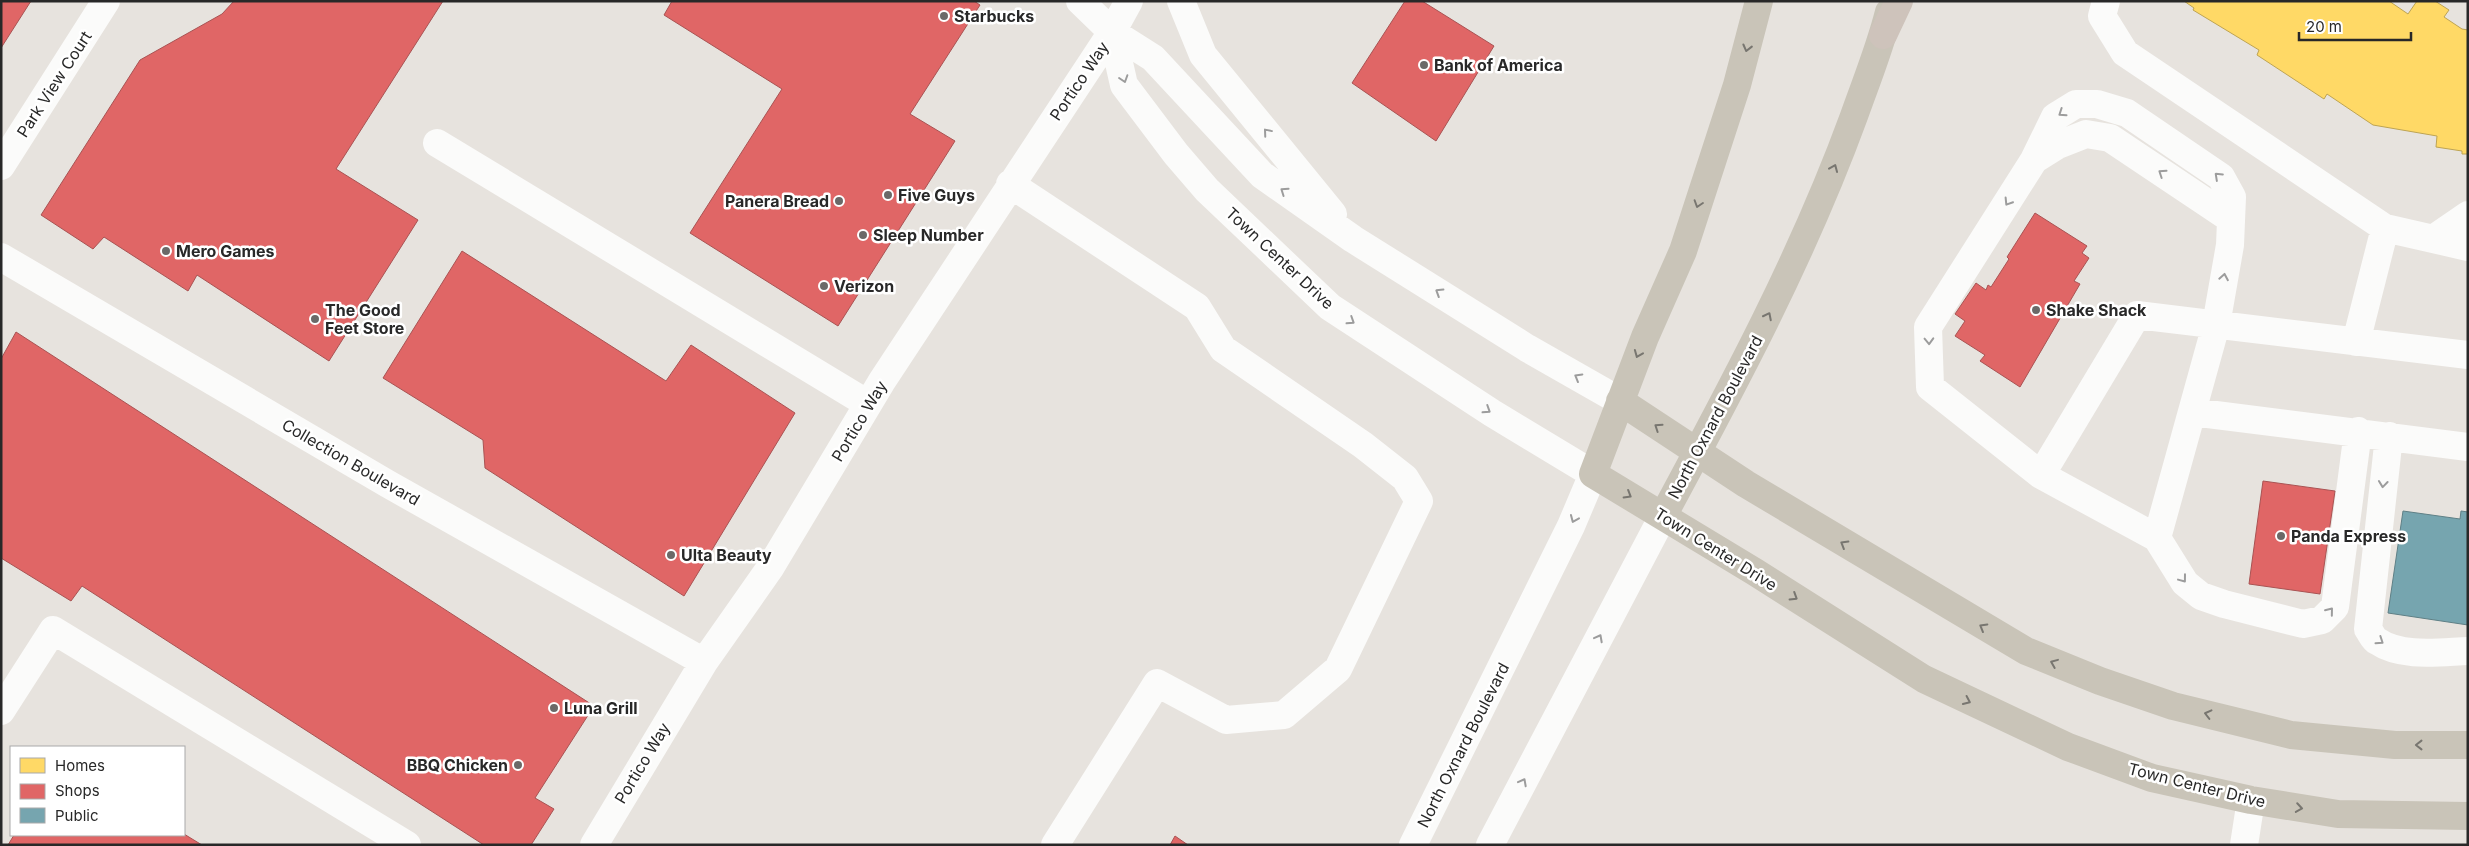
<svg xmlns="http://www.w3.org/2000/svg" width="2469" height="846" viewBox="0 0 2469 846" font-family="Inter,sans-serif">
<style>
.homes{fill:#ffd966;stroke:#bea453}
.shops{fill:#e06666;stroke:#a95353}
.public{fill:#76a5af;stroke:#5f8086}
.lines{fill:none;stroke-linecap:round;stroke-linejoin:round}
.minor{stroke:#fbfbfa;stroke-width:28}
.major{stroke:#c9c4b8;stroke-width:28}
.highway{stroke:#cec3bb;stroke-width:28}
.oneway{stroke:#787670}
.oneway2{stroke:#9c9c9c}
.poi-dot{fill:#6b6968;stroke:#fff;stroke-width:2}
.labels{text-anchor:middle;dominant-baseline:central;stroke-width:5;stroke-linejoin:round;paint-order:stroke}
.poi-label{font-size:16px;font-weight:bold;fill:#282828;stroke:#fff;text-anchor:start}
.street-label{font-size:16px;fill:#282828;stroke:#fff}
</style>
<rect width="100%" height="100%" fill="#e7e3de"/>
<path class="homes" d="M2184 1H2389L2408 14 2417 1H2435L2449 10 2444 17 2462 29 2468 30V154H2462V151L2436 147 2437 136 2373 125 2327 94 2324 99 2257 55 2259 50 2193 10 2194 8Z"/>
<path class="shops" d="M1 1H31L1 48Z
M234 1H443L336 169 418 220 329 361 197 275 188 291 104 237 93 249 41 215 140 60 222 14Z
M672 1H974L980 5 910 114 955 141 838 326 690 233 782 89 664 15Z
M1405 1H1422L1494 46 1436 141 1352 83Z
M2035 213 2087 246 2082 253 2089 258 2074 281 2080 284 2020 387 1980 361 1985 355 1955 336 1965 321 1955 314 1976 283 1986 290 1988 285 1991 287 2009 259 2007 257Z
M462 251 666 381 691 345 795 413 684 596 485 468 483 440 383 378Z
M16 332 594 706 535 798 554 809 531 845H484L82 586 71 601 1 558V359Z
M2263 481 2335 491 2320 594 2249 584Z
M184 834 202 845H8L14 835Z
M1175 836 1188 845H1170Z"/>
<path class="public" d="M2403 511 2460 519 2461 511 2468 512V625L2388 613Z"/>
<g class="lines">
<path class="minor" d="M1080 1 1112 32 1153 58 1262 175 1353 239 1527 348 1620 401
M1181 1 1203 55 1333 214
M2106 1 2102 16 2125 53 2385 228 2356 342
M1112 32 1124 85 1176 154 1207 190 1330 307 1492 413 1593 474 1571 526 1413 845
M437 143 868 404
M2034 160 2058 145 2086 134 2110 138 2231 219
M1 166 106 1
M1010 184 1197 307 1223 349 1363 445 1405 478 1419 501 1338 669 1284 715 1226 720 1157 683 1055 845
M2385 228 2468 247
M2433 239 2468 215
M1 257 388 484 704 662
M2192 412 2468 447
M2389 436 2368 629C2371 633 2373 639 2377 641 2402 658 2440 652 2468 651
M2041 475 1930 387 1928 327 2034 160 2055 117 2076 104H2097L2127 113 2221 177 2232 197 2230 245 2216 325 2157 538 2041 475 2137 315 2468 355
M2157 538 2185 583 2201 596 2224 604 2303 624 2322 620 2335 607 2358 431
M1 711 53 630 407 845
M594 845 704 662 770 568 882 381 1112 32 1129 1
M1490 845 1663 516
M2244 845 2251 800"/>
<path class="major" d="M1759 1 1737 85 1683 251 1645 337 1593 474 1755 572 1924 679 2068 747 2152 778 2251 800 2338 814 2468 816
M1620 401 1746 484 2026 651 2100 681 2173 706 2291 735 2395 745H2468
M1663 516C1733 386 1803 256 1854 116 1866 82 1880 48 1889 12"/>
<path class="highway" d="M1883 35 1899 1"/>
</g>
<defs><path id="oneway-chevron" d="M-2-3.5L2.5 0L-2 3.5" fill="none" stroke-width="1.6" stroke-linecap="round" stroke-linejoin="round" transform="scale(1.25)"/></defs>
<g class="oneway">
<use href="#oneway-chevron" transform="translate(1747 48) rotate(104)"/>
<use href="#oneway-chevron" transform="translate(1834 168) rotate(-67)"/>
<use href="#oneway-chevron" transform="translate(1698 204) rotate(108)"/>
<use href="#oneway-chevron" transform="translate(1768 316) rotate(-63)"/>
<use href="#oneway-chevron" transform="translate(1638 354) rotate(112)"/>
<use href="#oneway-chevron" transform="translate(1658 427) rotate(-146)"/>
<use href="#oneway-chevron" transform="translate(1628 495) rotate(31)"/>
<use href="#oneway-chevron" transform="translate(1844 544) rotate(-149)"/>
<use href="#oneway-chevron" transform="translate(1794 597) rotate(32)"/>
<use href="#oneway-chevron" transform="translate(1983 627) rotate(-150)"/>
<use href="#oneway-chevron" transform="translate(2054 663) rotate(-158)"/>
<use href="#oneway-chevron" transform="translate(1967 701) rotate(25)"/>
<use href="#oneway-chevron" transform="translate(2208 714) rotate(-166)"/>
<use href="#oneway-chevron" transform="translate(2419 745) rotate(180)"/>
<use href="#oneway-chevron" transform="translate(2299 808) rotate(9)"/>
</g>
<g class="oneway2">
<use href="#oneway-chevron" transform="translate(1124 79) rotate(72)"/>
<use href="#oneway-chevron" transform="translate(2062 113) rotate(146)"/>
<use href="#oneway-chevron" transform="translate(1267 132) rotate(-130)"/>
<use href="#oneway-chevron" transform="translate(2162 173) rotate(-146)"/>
<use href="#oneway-chevron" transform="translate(2218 176) rotate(-137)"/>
<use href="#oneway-chevron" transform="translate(1284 191) rotate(-145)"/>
<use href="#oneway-chevron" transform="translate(2008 202) rotate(122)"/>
<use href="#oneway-chevron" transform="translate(2224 277) rotate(-80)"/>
<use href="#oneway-chevron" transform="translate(1439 292) rotate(-148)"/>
<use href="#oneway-chevron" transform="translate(1351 321) rotate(33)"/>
<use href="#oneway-chevron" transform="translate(1929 341) rotate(88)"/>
<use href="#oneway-chevron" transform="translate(1578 377) rotate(-150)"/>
<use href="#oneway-chevron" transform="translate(1487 410) rotate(33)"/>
<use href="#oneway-chevron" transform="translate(2383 484) rotate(96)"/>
<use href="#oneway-chevron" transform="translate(1574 519) rotate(113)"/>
<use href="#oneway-chevron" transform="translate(2183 579) rotate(53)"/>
<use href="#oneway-chevron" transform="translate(2330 611) rotate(-51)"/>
<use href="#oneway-chevron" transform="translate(1599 638) rotate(-62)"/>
<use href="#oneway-chevron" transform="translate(2380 641) rotate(34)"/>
<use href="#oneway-chevron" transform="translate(1523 782) rotate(-62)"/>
</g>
<g class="poi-dot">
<circle cx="944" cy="16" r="5"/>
<circle cx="1424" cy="65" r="5"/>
<circle cx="888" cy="195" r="5"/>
<circle cx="839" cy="201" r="5"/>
<circle cx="863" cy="235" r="5"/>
<circle cx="166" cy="251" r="5"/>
<circle cx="824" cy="286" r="5"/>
<circle cx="2036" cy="310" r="5"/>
<circle cx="315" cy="319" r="5"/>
<circle cx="2281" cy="536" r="5"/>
<circle cx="671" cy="555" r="5"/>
<circle cx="554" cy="708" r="5"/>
<circle cx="518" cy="765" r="5"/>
</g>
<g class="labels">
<g class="poi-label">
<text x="954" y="16">Starbucks</text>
<text x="1434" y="65">Bank of America</text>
<text x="898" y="195">Five Guys</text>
<text x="829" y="201" text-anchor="end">Panera Bread</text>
<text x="873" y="235">Sleep Number</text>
<text x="176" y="251">Mero Games</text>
<text x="834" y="286">Verizon</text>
<text x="325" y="310">The Good<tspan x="325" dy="18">Feet Store</tspan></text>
<text x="2046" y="310">Shake Shack</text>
<text x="2291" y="536">Panda Express</text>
<text x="681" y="555">Ulta Beauty</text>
<text x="564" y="708">Luna Grill</text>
<text x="508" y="765" text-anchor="end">BBQ Chicken</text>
</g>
<g class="street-label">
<text transform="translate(1079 81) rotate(-56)">Portico Way</text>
<text transform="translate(54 84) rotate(-57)">Park View Court</text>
<text transform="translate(1280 258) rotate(43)">Town Center Drive</text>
<text transform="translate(1715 417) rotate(-62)">North Oxnard Boulevard</text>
<text transform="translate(859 421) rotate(-59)">Portico Way</text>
<text transform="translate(351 462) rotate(30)">Collection Boulevard</text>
<text transform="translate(1716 549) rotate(32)">Town Center Drive</text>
<text transform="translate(1463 745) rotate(-63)">North Oxnard Boulevard</text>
<text transform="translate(642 763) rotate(-59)">Portico Way</text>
<text transform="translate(2197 785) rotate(14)">Town Center Drive</text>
</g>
</g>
<rect width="2469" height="846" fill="none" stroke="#282828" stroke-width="5"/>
<rect x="10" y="746" width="175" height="90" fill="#ffffff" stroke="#a9a9a9"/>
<rect x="20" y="758" width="25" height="15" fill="#ffd966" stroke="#a9a9a9"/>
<text x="55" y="771" font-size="15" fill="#282828">Homes</text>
<rect x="20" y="784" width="25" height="15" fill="#e06666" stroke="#a9a9a9"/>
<text x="55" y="796" font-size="15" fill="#282828">Shops</text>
<rect x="20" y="808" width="25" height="15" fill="#76a5af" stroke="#a9a9a9"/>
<text x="55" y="821" font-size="15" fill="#282828">Public</text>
<path d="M2299 32v8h112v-8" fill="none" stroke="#282828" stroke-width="2.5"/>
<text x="2306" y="32" font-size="15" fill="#282828" stroke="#ffffff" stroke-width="4" paint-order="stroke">20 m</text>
</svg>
